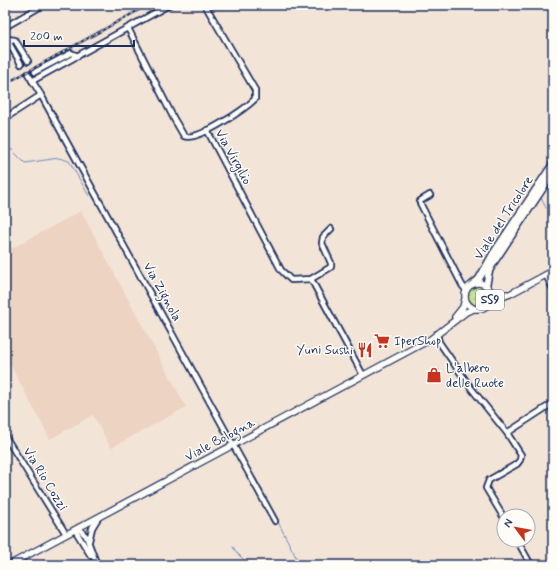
<svg xmlns="http://www.w3.org/2000/svg" width="558" height="570" viewBox="0 0 558 570" font-family="Mynerve,sans-serif">
<style>
.built{fill:#ecd3c2}
.grass{fill:url(#grass-dots);stroke:#72887a}
.lines{fill:none;stroke-linecap:round;stroke-linejoin:round}
.stream{stroke:#6a8dbb;stroke-width:1}
.minor-casing{stroke:#1b2f5e;stroke-width:8}
.major-casing{stroke:#1b2f5e;stroke-width:8}
.highway-casing{stroke:#1b2f5e;stroke-width:9}
.minor{stroke:#fdfcf7;stroke-width:4.5}
.major{stroke:#fdfcf7;stroke-width:5.5}
.highway{stroke:#fdfcf7;stroke-width:6}
.rail-casing{stroke:#1b2f5e;stroke-width:2.5}
.rail{stroke:#fdfcf7;stroke-width:1;stroke-dasharray:3;stroke-linecap:butt}
.labels{text-anchor:middle;dominant-baseline:central;stroke-width:3;stroke-linejoin:round;paint-order:stroke}
.shield{fill:#fdfcf7;stroke:#5f6c8c;stroke-width:1}
.shield-label{font-size:12px;font-weight:bold;fill:#1b2f5e}
.street-label{font-size:13px;fill:#1b2f5e;stroke:#fdfcf7}
.poi-label{font-size:13px;fill:#1b2f5e;stroke:#fdfcf7;text-anchor:start}
</style>
<defs>
<pattern id="grass-dots" width="8" height="8" patternUnits="userSpaceOnUse"><rect width="8" height="8" fill="#c9e196"/><path d="M2 2h.1M6 6h.1" fill="none" stroke="#acc184" stroke-width="1.8" stroke-linecap="round"/></pattern>
</defs>
<rect width="100%" height="100%" fill="#f3e4d8"/>
<filter id="ink" filterUnits="userSpaceOnUse"><feTurbulence type="fractalNoise" baseFrequency=".025" numOctaves="2"/><feDisplacementMap in="SourceGraphic" scale="8" xChannelSelector="R" yChannelSelector="G"/><feConvolveMatrix kernelMatrix="1 2 1 2 8 2 1 2 1" color-interpolation-filters="sRGB"/></filter>
<g filter="url(#ink)">
<path class="built" d="M81 211 186 407 111 448 93 415 50 439 5 355V252Z"/>
<path class="grass" d="M468 296a10 10 0 1 1 20 0a10 10 0 1 1-20 0Z"/>
<g class="lines">
<path class="stream" d="M5 143 25 163 59 158 69 161 89 196
M541 198 546 208
M255 477 300 565
M233 547 237 553 249 565"/>
<defs>
<path id="minor" d="M5 27 43 5
M128 28 174 119 184 136C197 142 245 109 255 99V90L205 5
M5 36 21 64
M7 39 15 40 28 61
M35 72 71 53 78 56
M28 74 41 95 275 521
M32 81 169 5
M7 117 41 95
M207 130 281 270 291 280 311 279 363 375
M430 195 420 201V203L462 285 466 290
M546 275 553 289
M311 279 331 267V263L322 243 323 237 331 229
M437 334 439 342 471 388 507 433 521 455 520 460 517 464 489 480 486 488 504 518
M507 433 553 403
M5 436 66 534
M78 528 86 536 97 565
M75 530 91 556
M517 540 531 565
M89 541 92 528 98 518"/>
<path id="major" d="M465 296a13 13 0 1 1 26 0a13 13 0 1 1-26 0Z
M489 291 497 294H507
M489 302 510 294 553 271
M455 317 463 307 465 299
M9 565 431 339 466 312 474 309"/>
<path id="highway" d="M473 284 479 279 493 254 553 164
M486 286 489 271 494 262 553 173"/>
</defs>
<use href="#minor" class="minor-casing"/>
<use href="#major" class="major-casing"/>
<use href="#highway" class="highway-casing"/>
<use href="#minor" class="minor"/>
<use href="#major" class="major"/>
<use href="#highway" class="highway"/>
<defs>
<path id="rail" d="M5 84 148 5"/>
</defs>
<use href="#rail" class="rail-casing"/>
<use href="#rail" class="rail"/>
</g>
</g>
<defs>
<symbol id="supermarket-bare" viewBox="-9 -9 18 18"><path d="M-6-5.5h2.5l.6 2H6L4.5 2H-2.5L-4.4-4H-6ZM-1.5 3.2a1.3 1.3 0 1 0 .1 0ZM3 3.2a1.3 1.3 0 1 0 .1 0Z" fill="#c8321e" stroke="#fdfcf7" stroke-width="2.5" paint-order="stroke"/></symbol>
<symbol id="restaurant-bare" viewBox="-9 -9 18 18"><path d="M-5-6h1v4h1v-4h1v4h1v-4h1v5L-1.5 .5V6h-2V.5L-5-1ZM5-6V6H3V1.5H1.5Q1.5-4 5-6Z" fill="#c8321e" stroke="#fdfcf7" stroke-width="2.5" paint-order="stroke"/></symbol>
<symbol id="shop-bare" viewBox="-9 -9 18 18"><path d="M-5-2.5h2.3a2.7 3.5 0 0 1 5.4 0H5L5.5 6h-11ZM-1.5-2.5h3a1.5 2.3 0 0 0-3 0Z" fill="#c8321e" stroke="#fdfcf7" stroke-width="2.5" paint-order="stroke"/></symbol>
</defs>
<g fill-rule="evenodd">
<use href="#supermarket-bare" x="371" y="330" width="22" height="22"/>
<use href="#restaurant-bare" x="354" y="339" width="22" height="22"/>
<use href="#shop-bare" x="423" y="364" width="22" height="22"/>
</g>
<g class="labels">
<rect class="shield" x="476" y="290" width="28" height="20" rx="3"/>
<g class="shield-label">
<text x="490" y="300">SS9</text>
</g>
<g class="street-label">
<text transform="translate(233 157) rotate(61)">Via Virgilio</text>
<text transform="translate(504 218) rotate(-57)">Viale del Tricolore</text>
<text transform="translate(162 292) rotate(61)">Via Zignola</text>
<text transform="translate(220 440) rotate(-28)">Viale Bologna</text>
<text transform="translate(45 479) rotate(58)">Via Rio Cozzi</text>
</g>
<g class="poi-label">
<text x="394" y="341">IperShop</text>
<text x="353" y="350" text-anchor="end">Yuni Sushi</text>
<text x="446" y="368">L'albero<tspan x="446" dy="15">delle Ruote</tspan></text>
</g>
</g>
<rect width="558" height="570" fill="none" stroke="#fdfcf7" stroke-width="20"/>
<rect x="10" y="10" width="538" height="550" fill="none" stroke="#1b2f5e" stroke-width="1.5" filter="url(#ink)"/>
<g transform="translate(516 528) rotate(302)"><circle r="19" fill="#fdfcf7" stroke="#a3aaba"/>
<path d="M0-3L7 15L0 10L-7 15Z" fill="#c8321e"/>
<text y="-6" font-size="11" font-weight="bold" text-anchor="middle" fill="#1b2f5e">N</text>
</g>
<path d="M24 40v6h110v-6" fill="none" stroke="#1b2f5e" stroke-width="2"/>
<text x="30" y="40" font-size="12" fill="#1b2f5e" stroke="#fdfcf7" stroke-width="3" paint-order="stroke">200 m</text>
</svg>
